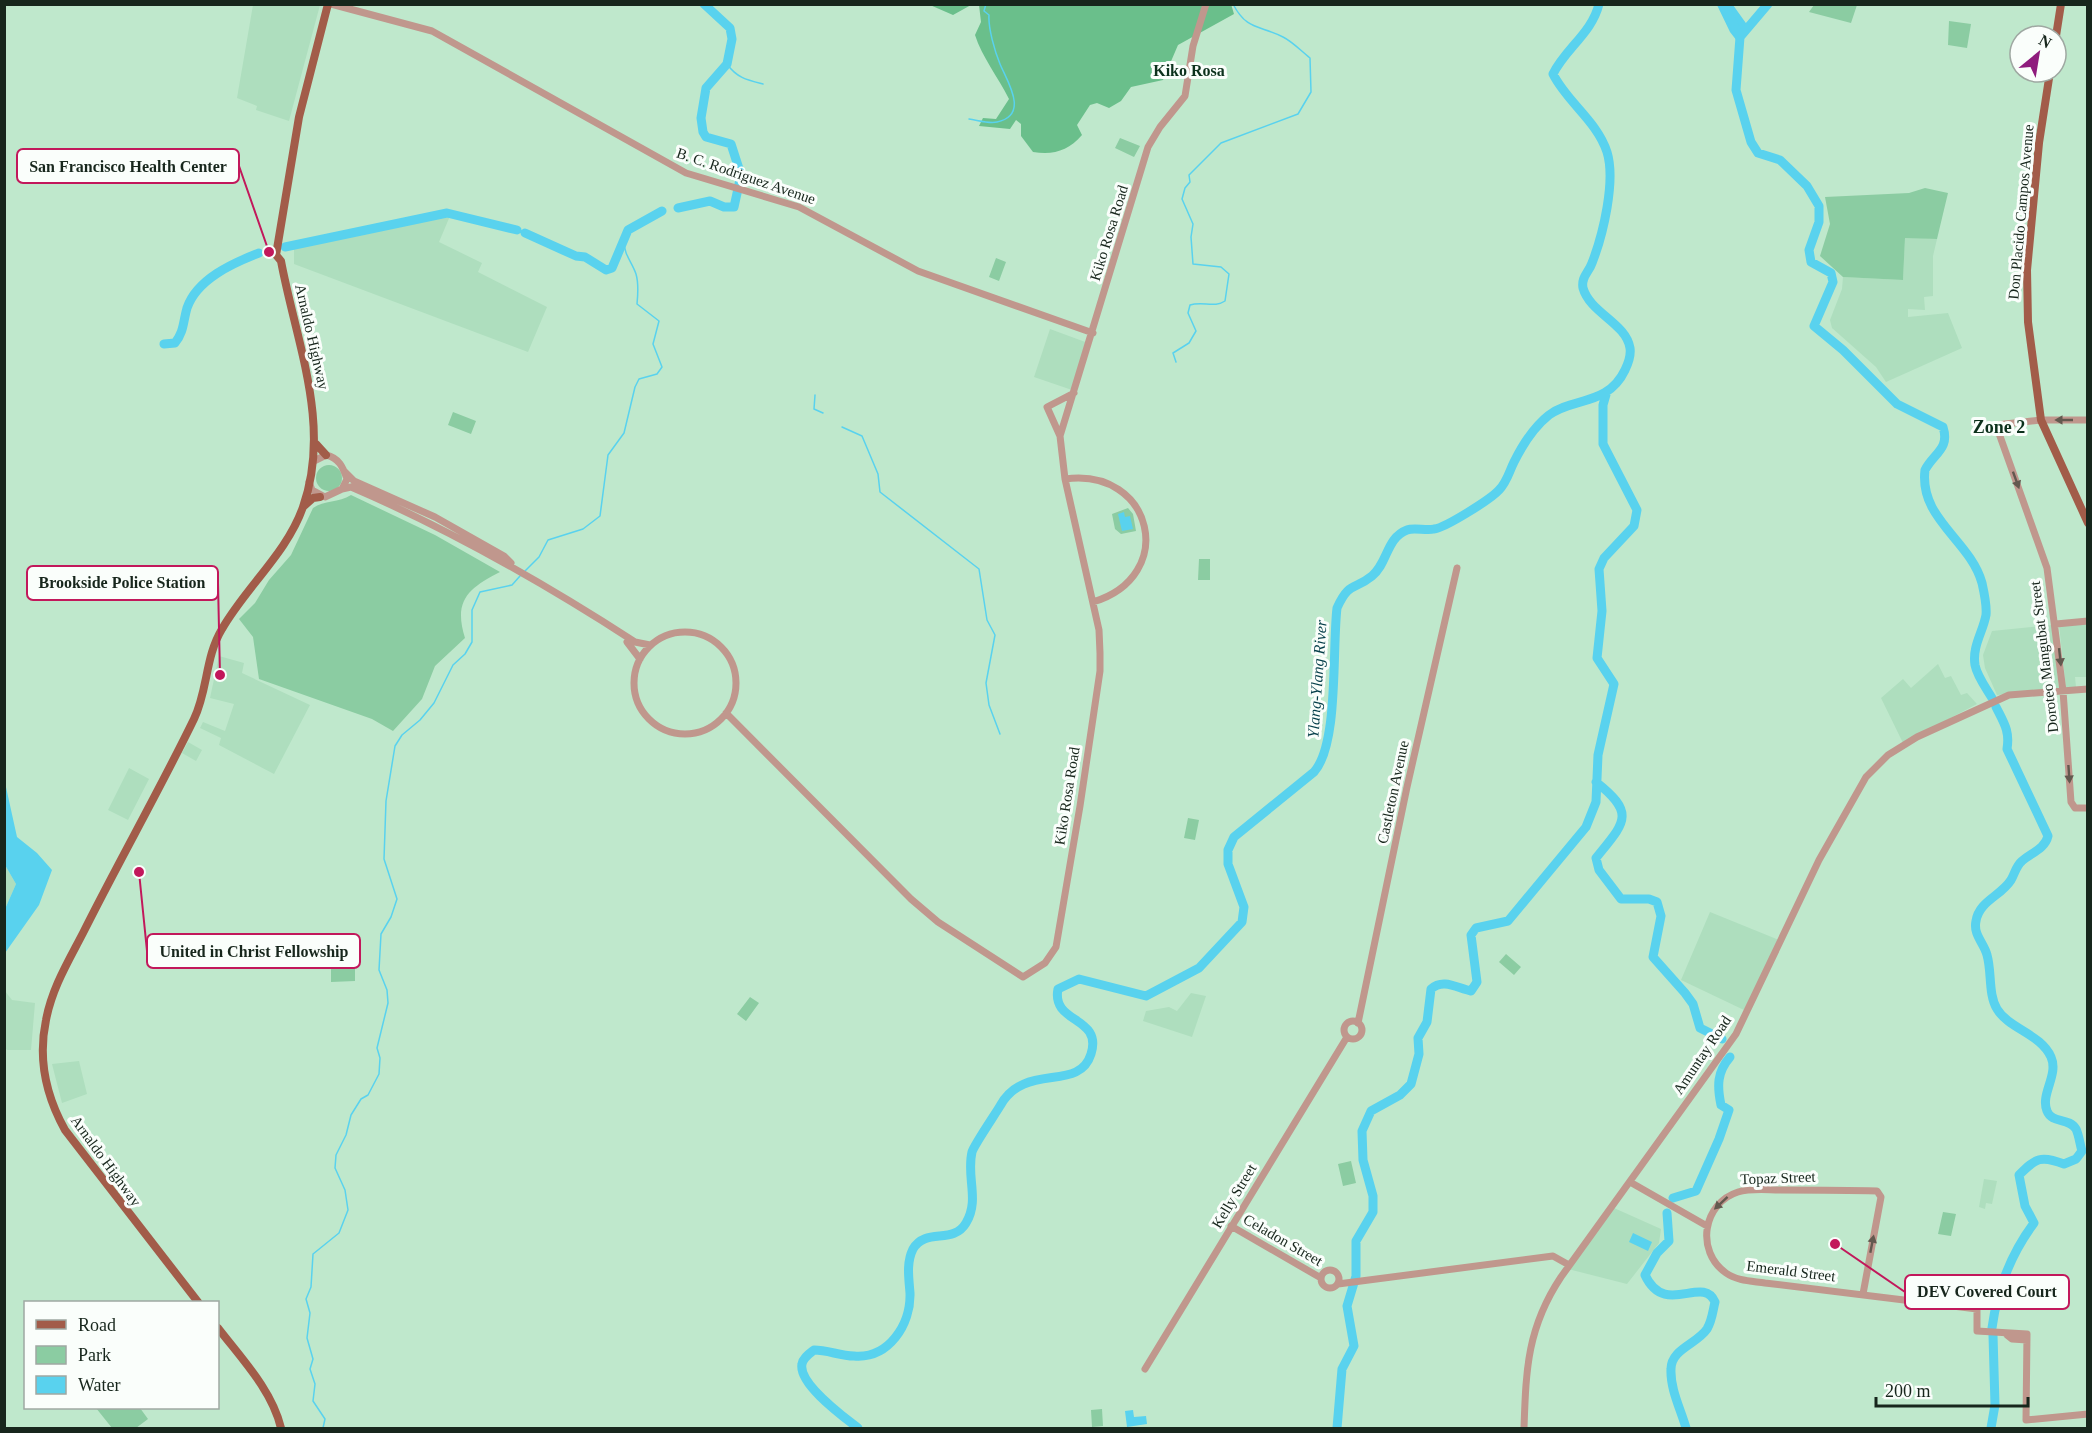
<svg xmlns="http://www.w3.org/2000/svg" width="2092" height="1433" viewBox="0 0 2092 1433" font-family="Georgia,serif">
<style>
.built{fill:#aedebe}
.green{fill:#8bcca2}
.forest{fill:#6abf8b}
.water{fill:#59d2ee}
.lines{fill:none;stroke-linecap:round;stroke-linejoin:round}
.stream{stroke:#59d2ee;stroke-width:1.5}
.river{stroke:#59d2ee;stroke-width:9}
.minor{stroke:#c0978d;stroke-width:7}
.major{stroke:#a25c49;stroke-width:8}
.oneway{fill:#63594f}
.labels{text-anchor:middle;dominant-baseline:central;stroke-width:6;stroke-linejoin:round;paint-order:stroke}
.street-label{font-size:15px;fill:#17261c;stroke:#fafefb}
.neighbourhood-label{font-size:16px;font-weight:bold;fill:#0c311c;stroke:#fafefb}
.water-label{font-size:16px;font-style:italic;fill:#043e49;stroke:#fafefb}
.quarter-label{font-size:18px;font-weight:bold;fill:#0c311c;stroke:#fafefb}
.leader{fill:none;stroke:#c2185b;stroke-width:2}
.callout-dot{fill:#c2185b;stroke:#fafefb;stroke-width:2}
.callout{fill:#fafefb;stroke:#c2185b;stroke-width:2}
.callout-label{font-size:16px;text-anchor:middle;font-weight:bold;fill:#17261c}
</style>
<rect width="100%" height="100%" fill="#bfe8cc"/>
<path class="built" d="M253 5H320L289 121 256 110 257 106 237 98Z
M450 216 439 242 482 263 478 272 547 307 528 352 294 264V247Z
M1905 237 1937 239 1933 256V296L1924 297 1925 310 1908 309V317L1948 313 1962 348 1886 382 1876 367 1832 328 1830 320 1842 289 1843 277 1903 280Z
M1050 329 1088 343 1072 390 1034 377Z
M2087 623V677H2075L2076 687 2066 688 2059 625Z
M2052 625 2059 688 1997 695 1985 668 1983 655 1992 631Z
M219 656 244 663 242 673 310 705 274 774 219 745 221 738 200 728 203 722 225 731 234 704 210 698Z
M1938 664 1945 678 1951 676 1961 695 1967 693 1977 704 1903 743 1881 698 1903 679 1911 688Z
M188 742 202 750 196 761 182 753Z
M129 768 149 779 128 820 108 810Z
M5 865 16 884 5 909Z
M1710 912 1779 940 1744 1010 1681 980Z
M5 991 12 1000 35 1003 31 1050H7L5 1048Z
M1191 993 1206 996 1192 1037 1143 1021 1146 1011 1169 1007 1177 1011Z
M79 1061 87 1094 62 1103 52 1064Z
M1984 1179 1997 1181 1992 1204 1986 1203 1985 1209 1979 1207Z
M1614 1208 1661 1229 1659 1243 1627 1284 1568 1269Z"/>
<path class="green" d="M1814 5V4L1857 5 1851 23 1809 12Z
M1949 21 1971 24 1967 48 1948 45Z
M1120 138 1140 146 1134 157 1115 148Z
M1925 188 1948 193 1937 239 1905 238 1903 280 1843 277 1820 256 1830 224 1825 197 1909 193Z
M996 258 1006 262 999 281 989 277Z
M453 412 476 421 471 434 448 425Z
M316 478a13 13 0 1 1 26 0a13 13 0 1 1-26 0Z
M351 495 435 535 500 572C469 588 453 600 465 638L435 666 422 699 393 731 372 719 259 679 253 637 239 619 255 603 269 580 291 555 313 508C324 500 339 503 351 495Z
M1128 508 1133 514 1136 531 1121 534 1115 529 1112 514Z
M1199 559H1210V580H1198Z
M1188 818 1199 820 1195 840 1184 838Z
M1506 954 1521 967 1514 975 1499 962Z
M355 961V981L331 982V962Z
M750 997 759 1003 746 1021 737 1014Z
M1351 1161 1356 1183 1343 1186 1338 1164Z
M1943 1212 1956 1214 1951 1236 1938 1234Z
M96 1408H140L148 1419 136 1428H112Z
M1102 1409 1103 1426 1092 1427 1091 1410Z"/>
<path class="forest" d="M1231 4 1234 14 1178 45 1163 80 1131 87 1121 101 1109 108 1097 103 1090 105 1077 125 1082 135C1068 151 1054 155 1033 152L1021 136V124L1016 120 1010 129 979 126 983 118 996 119 1009 99C998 77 982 57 975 35L981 22 979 5Z
M930 5V4L971 5 953 15Z"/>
<path class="water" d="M1717 5H1733L1748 26 1737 41 1730 32Z
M1124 512 1125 517 1130 516 1133 529 1122 531 1118 514Z
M4 778 17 837 37 853 52 870 39 905 5 953V909L16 884 5 865Z
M1633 1233 1652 1242 1648 1251 1629 1242Z
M1133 1410 1134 1417 1146 1416 1147 1424 1127 1427 1125 1411Z"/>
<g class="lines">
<path class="stream" d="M727 64C737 78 747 80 763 84
M969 119C977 120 989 124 997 122 1030 115 1007 81 1000 64 995 52 988 28 989 15L984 11 986 4
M1176 362 1173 353 1189 343 1196 331 1188 313 1190 305C1202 301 1215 308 1225 301L1229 274 1221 267 1193 264 1191 237 1193 224 1182 199 1185 188 1190 182 1189 175 1221 143 1298 114 1311 92 1310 58C1301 51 1293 42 1283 37 1260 25 1247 31 1233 4
M815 395 814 409 823 413
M842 427 862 436 878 474 880 492 979 569 987 620 995 635 986 683 989 705 1000 734
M525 571 539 557 548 540 583 529 600 516 608 455 624 433 635 387 639 379 657 374 662 367 653 344 659 321 637 304C638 294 639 284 636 274 632 262 624 255 624 241
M323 1428 325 1419 313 1401 315 1384 310 1369 313 1359 307 1338 310 1313 306 1299 311 1287 313 1254 339 1233 348 1210 345 1190 335 1168 336 1155 346 1135 351 1115 361 1099 368 1095 379 1074 380 1058 377 1048 388 1003 387 990 379 970 381 934 391 917 397 899 384 859 386 801 395 746 402 735 420 720 434 703 453 665 465 654 472 642V610L480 592 512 585 520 576"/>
<path class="river" d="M1723 4 1740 37 1736 90 1751 142 1758 153 1780 160 1807 186 1819 206V222L1809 250 1811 262 1831 273 1833 282 1814 326 1843 350 1897 404 1943 427C1950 449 1934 453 1925 470 1919 519 1970 540 1982 583 1984 592 1987 605 1986 615 1983 632 1972 646 1975 665 1977 676 1986 688 1992 698
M1740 37 1768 4
M678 208 710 201 724 207H734L741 175 731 144 706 137 703 132 701 118 706 88 727 64 732 39 730 28 704 4
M525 233 576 256 585 257 606 270 612 268 628 230 662 211
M285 247 447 213 517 230
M164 344 175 343C184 332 183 322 187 308 197 279 233 263 259 253
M1596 782C1637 814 1624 823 1596 858L1599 870 1621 899H1649L1657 902 1661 916 1653 957 1685 993 1693 1004 1700 1028 1722 1039
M1673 1198 1696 1191 1719 1139 1729 1110 1721 1105C1717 1086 1717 1072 1730 1057
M1667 1213 1669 1241 1657 1253 1645 1275C1665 1318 1703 1274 1715 1302 1713 1310 1712 1321 1707 1329 1697 1344 1671 1349 1671 1369 1670 1389 1681 1410 1686 1428
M1992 1328C1997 1290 2011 1254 2034 1223L2025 1206 2019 1175C2036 1158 2041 1155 2064 1164L2076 1159 2082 1151C2080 1145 2079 1135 2076 1129 2069 1117 2052 1124 2047 1111 2040 1094 2059 1075 2051 1057 2041 1034 2009 1029 1997 1009 1988 994 1992 972 1987 955 1984 943 1973 935 1976 921 1979 901 2001 896 2011 880 2015 873 2016 866 2022 861 2031 853 2045 849 2048 836L2007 749C2010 731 2004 723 1996 707
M858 1428C844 1417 798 1384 802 1364 803 1358 809 1354 814 1350 828 1350 840 1356 854 1356 889 1359 911 1324 910 1293 909 1279 906 1263 913 1249 926 1227 953 1245 966 1223 980 1200 966 1177 972 1152 974 1145 994 1116 1000 1106 1025 1061 1079 1093 1091 1054 1103 1016 1051 1024 1058 989L1079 979 1146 996 1199 968 1242 922 1244 907 1228 864V850L1234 837 1314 772C1339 744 1332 649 1337 608 1349 581 1355 590 1372 576 1388 563 1386 538 1407 530 1414 527 1426 531 1434 529 1445 528 1491 499 1499 490 1507 482 1509 472 1514 462 1522 446 1535 426 1549 415 1573 397 1608 406 1625 370 1628 364 1631 355 1630 348 1626 323 1590 313 1583 288 1581 277 1589 272 1592 263 1603 235 1616 181 1607 152 1597 121 1567 102 1553 74 1565 49 1592 33 1599 4
M1337 1428 1342 1369 1354 1346 1347 1306 1356 1276V1241L1373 1212V1196L1363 1160 1362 1131 1371 1111 1400 1095 1411 1084 1419 1054 1418 1038 1427 1022 1431 989C1443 978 1457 988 1471 991L1477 982 1471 935 1476 928 1508 921 1586 827 1596 802 1598 755 1614 684 1597 658 1602 611 1599 569 1604 558 1634 526 1637 510 1603 444V405L1607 391
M1991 1428 1995 1405 1993 1335"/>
<path class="minor" d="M331 4 432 31 686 173 799 207 918 271 1093 333
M2088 420H2041L1996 425 2047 568 2063 691 2071 802 2075 808H2088
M1060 436 1047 407 1074 393
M344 471 354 481 435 517 504 556 511 563
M1065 479C1153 467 1179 576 1093 602
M309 482 312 490 325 497 342 489 347 479C343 467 339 458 326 455L314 461
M342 489 351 487C451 530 544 583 635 642L650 645
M2056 624 2088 621
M634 683a51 51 0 1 1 102 0a51 51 0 1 1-102 0Z
M627 642 640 659
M726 713 911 899 938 922 1023 977 1045 963 1056 947 1080 806 1100 671V653L1099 630 1065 479 1060 436 1148 147 1160 127 1185 96 1193 46 1206 4
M1344 1030a9 9 0 1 1 18 0a9 9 0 1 1-18 0Z
M1358 1023 1407 787 1457 568
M1630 1182 1707 1226
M1231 1226 1321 1278
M1321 1279a9 9 0 1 1 18 0a9 9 0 1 1-18 0Z
M1338 1284 1553 1256 1569 1265
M1863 1294 1881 1197 1877 1191C1845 1190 1812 1190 1780 1190 1767 1190 1751 1188 1738 1192 1703 1203 1695 1251 1726 1273 1737 1281 1752 1281 1765 1283L1977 1309V1331L2027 1334 2026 1420 2088 1414
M2007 1335 2012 1339 2027 1340
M1145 1369 1347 1037
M1524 1428C1526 1370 1527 1328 1561 1277L1736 1034 1819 860 1866 777 1888 755 1917 737 2009 695 2088 689"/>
<path class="major" d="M2056 36 2061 4
M2050 72 2039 143 2027 270 2028 322 2041 420 2088 523
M316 444 326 455
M304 506 313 498 320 497
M198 1302 65 1130C46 1096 38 1058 46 1020 52 988 68 962 83 933 119 861 159 791 194 719 208 690 205 657 222 629 246 587 287 553 303 507 332 425 296 342 281 261L276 255 299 117 328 4
M218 1328C241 1358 272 1390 281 1428"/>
</g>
<defs><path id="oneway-solid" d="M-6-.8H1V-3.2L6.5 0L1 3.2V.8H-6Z" transform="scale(1.5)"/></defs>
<g class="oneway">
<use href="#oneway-solid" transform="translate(2064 420) rotate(-180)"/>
<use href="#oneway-solid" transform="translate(2016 480) rotate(70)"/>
<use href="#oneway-solid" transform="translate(2060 657) rotate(84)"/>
<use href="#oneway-solid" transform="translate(2069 774) rotate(86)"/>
<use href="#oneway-solid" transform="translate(1721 1203) rotate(137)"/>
<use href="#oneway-solid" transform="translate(1872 1244) rotate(-79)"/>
</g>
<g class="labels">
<g class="street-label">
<text transform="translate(746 176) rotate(19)">B. C. Rodriguez Avenue</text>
<text transform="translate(2021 212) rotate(-85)">Don Placido Campos Avenue</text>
<text transform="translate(1109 233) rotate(-73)">Kiko Rosa Road</text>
<text transform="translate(312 337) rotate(77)">Arnaldo Highway</text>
<text transform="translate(2044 657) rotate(-97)">Doroteo Mangubat Street</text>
<text transform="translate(1393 792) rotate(-78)">Castleton Avenue</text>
<text transform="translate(1067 796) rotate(-81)">Kiko Rosa Road</text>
<text transform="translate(1702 1055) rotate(-56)">Amuntay Road</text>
<text transform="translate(106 1161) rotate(54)">Arnaldo Highway</text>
<text transform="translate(1778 1178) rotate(-2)">Topaz Street</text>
<text transform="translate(1234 1196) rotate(-59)">Kelly Street</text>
<text transform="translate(1283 1240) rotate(30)">Celadon Street</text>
<text transform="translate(1791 1271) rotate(7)">Emerald Street</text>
</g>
<g class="neighbourhood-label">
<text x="1189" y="70">Kiko Rosa</text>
</g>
<g class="water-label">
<text transform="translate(1317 679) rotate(-86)">Ylang-Ylang River</text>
</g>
<g class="quarter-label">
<text x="1999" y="427">Zone 2</text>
</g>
</g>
<path class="leader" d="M269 252L239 166M220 675L218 583M139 872L147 951M1835 1244L1905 1292"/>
<g class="callout-dot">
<circle cx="269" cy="252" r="6"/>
<circle cx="220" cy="675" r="6"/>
<circle cx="139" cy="872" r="6"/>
<circle cx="1835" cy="1244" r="6"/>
</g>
<g class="callout">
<rect x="17" y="149" width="222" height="34" rx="6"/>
<rect x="27" y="566" width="191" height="34" rx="6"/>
<rect x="147" y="934" width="213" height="34" rx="6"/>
<rect x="1905" y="1275" width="164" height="34" rx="6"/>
</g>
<g class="callout-label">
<text x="128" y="172">San Francisco Health Center</text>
<text x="122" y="588">Brookside Police Station</text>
<text x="254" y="957">United in Christ Fellowship</text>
<text x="1987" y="1297">DEV Covered Court</text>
</g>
<rect width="2092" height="1433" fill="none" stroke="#17261c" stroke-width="12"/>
<rect x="24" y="1301" width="195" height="108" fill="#fafefb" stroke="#9fa8a2" stroke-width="1.5"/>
<rect x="36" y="1320" width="30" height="9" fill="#a25c49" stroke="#9fa8a2" stroke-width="1.5"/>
<text x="78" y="1331" font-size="18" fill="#17261c">Road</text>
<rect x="36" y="1346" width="30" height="18" fill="#8bcca2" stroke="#9fa8a2" stroke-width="1.5"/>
<text x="78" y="1361" font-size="18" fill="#17261c">Park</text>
<rect x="36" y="1376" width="30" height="18" fill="#59d2ee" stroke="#9fa8a2" stroke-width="1.5"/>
<text x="78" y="1391" font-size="18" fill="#17261c">Water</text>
<g transform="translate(2038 54) rotate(30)"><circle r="28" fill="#fafefb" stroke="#9fa8a2" stroke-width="1.5"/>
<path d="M0-4.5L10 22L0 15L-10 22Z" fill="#8f1c7d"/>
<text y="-9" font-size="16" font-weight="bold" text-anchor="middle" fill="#17261c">N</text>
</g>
<path d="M1876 1397v9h152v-9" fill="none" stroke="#17261c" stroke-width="3"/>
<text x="1885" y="1397" font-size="18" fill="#17261c" stroke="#fafefb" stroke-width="4.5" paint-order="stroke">200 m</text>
</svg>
